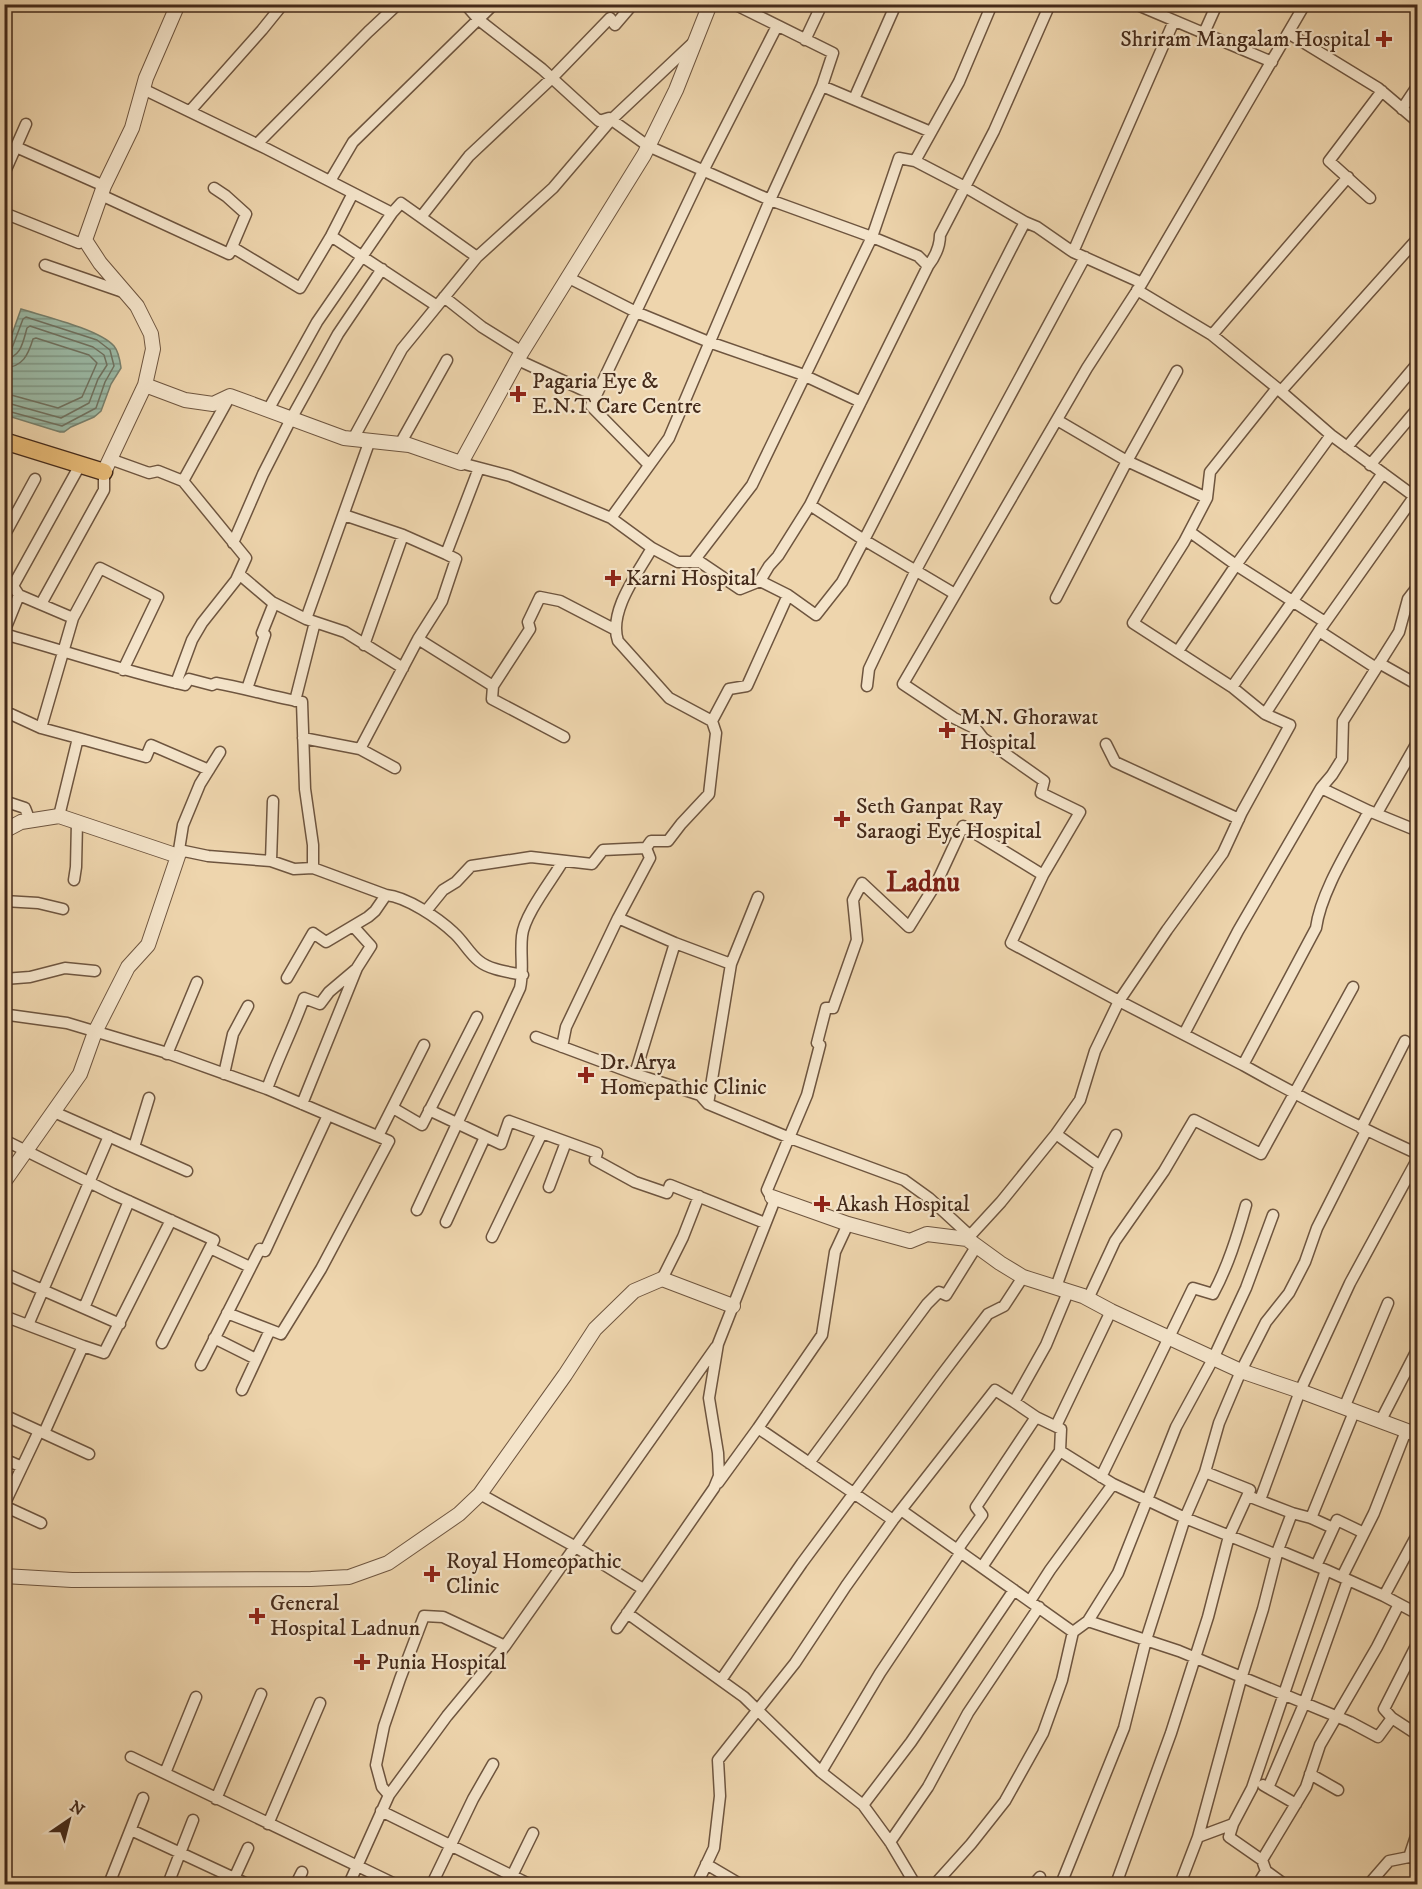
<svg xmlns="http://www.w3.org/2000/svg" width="1422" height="1889" viewBox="0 0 1422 1889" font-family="'IM FELL DW Pica',serif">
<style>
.water{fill:url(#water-rules);stroke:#78806d;stroke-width:1.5}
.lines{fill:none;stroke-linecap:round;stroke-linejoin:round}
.shore{stroke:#707260;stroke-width:1.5}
.minor-casing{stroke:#6e553f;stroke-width:13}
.tertiary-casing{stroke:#6e553f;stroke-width:16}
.primary-casing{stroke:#442a1a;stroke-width:19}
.minor{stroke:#f4e4ca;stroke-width:10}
.tertiary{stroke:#f4e4ca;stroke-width:14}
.primary{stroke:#e7ba76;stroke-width:16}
.poi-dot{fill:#8f2418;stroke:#f4e4ca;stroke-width:2}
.labels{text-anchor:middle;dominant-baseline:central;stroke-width:4.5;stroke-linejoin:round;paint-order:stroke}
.poi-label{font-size:22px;fill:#442a1a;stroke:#f4e4ca;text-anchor:start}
.district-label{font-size:28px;font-weight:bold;fill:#7a1f14;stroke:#f4e4ca}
</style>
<defs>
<pattern id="water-rules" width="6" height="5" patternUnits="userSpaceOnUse" patternTransform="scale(1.5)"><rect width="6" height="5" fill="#9bb9a5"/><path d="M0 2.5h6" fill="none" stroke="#809786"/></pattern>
</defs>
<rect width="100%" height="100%" fill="#eed5ad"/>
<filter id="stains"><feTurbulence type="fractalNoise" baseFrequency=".00333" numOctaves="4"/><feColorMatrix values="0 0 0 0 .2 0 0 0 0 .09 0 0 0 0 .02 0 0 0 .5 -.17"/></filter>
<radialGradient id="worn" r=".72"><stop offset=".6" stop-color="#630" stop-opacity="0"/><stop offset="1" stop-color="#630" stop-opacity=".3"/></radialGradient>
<path class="water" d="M21 309C43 316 99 329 114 346 119 352 120 361 121 368L111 384 101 411 94 417 71 427 64 432H60L5 415V354Z"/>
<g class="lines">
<path class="shore" d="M4 352 12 348 23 319 26 317 97 340 110 350 114 366 105 382 96 408 62 426 4 410
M4 359C21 358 23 342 27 328L30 326 93 347 104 355 107 365 98 379 89 403 61 418 4 402
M4 368C23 367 28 355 33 339L36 338 89 355 97 363 82 397 58 408 4 393"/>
<defs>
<path id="minor" d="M465 4 479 20 542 69 599 121 609 118 648 146 770 200 872 237 918 256 928 266
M734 4 833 53 822 86 931 132
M1135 4 1272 62
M1204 33 1217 4
M1288 33 1378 88 1418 122
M805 40 822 4
M143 89 267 149 392 213
M854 99 896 4
M1402 109 1418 85
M190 111 262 30 283 4
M257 144 368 32 398 4
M16 147 104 186
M915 161 959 82 992 4
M4 174 26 124
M330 181 353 142 494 4
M101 195 229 254 246 214 226 196 214 188
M1370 198 1329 161 1382 91
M4 213 79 243 85 240
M421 217 469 156 552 78 610 18 615 25 633 4
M1025 222C970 327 919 434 864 540L810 505 928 266C935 257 940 247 940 235L994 131 1050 4
M331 236 437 306
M232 247 300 288 331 236 353 193
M1073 252 1174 21
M45 265 126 293
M567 277 636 312 709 342 801 374 861 402
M1137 290 1212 335 1277 388 1331 435 1418 499
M444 297 482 327 522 352
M1212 335 1348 177
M518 360 596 396
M1281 391 1418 238
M268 410 317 322 392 213 401 203 477 257
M1057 420 1127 461 1207 498
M353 439 402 349 477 257 553 188 611 120 695 41
M400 444 447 360
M1347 447 1417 364
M110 459 149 473 158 471 183 481 246 558 236 580 202 623 192 640 176 683
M461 463 510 476 611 518 652 548 678 562H700L740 589 760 581 788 595 816 615 842 582 864 540 955 594
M649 465 591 406 703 171 777 26
M1370 465 1418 408
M183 481 230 396
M344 515 403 535 446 554
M611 518 669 438 770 200 822 86
M1190 532 1236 565 1325 622
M4 536 35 479
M233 543 263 474 291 419 338 334 382 269
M652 548C638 573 608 611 618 641L669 698 712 721
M693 562 752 485 872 237 899 158 915 161 965 187 1025 222 1037 227 1073 252 1142 283
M239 574 272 602 306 619 345 632 403 668
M760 581 769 566 778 556 810 505
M1418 586 1408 599 1399 632 1343 721 1342 759 1332 775 1321 788 1369 811 1418 831
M19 595 73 618 41 728
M1056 598 1127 461 1177 371
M41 604 104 490V472
M73 618 100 568 158 597 123 670
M306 619 370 440
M1319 631 1376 668
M4 632 19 595 13 586 80 465
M4 634C65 651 124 671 185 685L189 679 212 685 216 683C245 688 273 697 302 702L305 789 313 845V868
M418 639 493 686 492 699 564 737
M364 645 403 535
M1178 651 1236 565 1331 435
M1379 663 1418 685
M493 686 530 629 528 622 540 597 560 601 614 629
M867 686 869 669 916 570 1085 257
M1232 687 1383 473
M247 689 265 635 262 633 274 603
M295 701 315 622
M4 711 41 728 78 738 59 816
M1265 714 1232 687 1133 623 1184 542 1207 498 1210 472 1277 388
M4 724 7 712
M78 738 146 757 151 745 209 770
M303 738 360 749 395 768
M1106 744 1115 762 1239 819
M360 749 418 639 442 601 456 559 446 554 479 468
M4 801 25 808 30 821
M1369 811C1351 845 1321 891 1316 928L1243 1065C1300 1097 1358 1127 1418 1154
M1377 813 1418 741
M178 856 184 851 208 856 271 861 294 869 313 868 386 895C407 897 438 918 454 933 463 941 469 953 479 961 490 970 509 972 523 975
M178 856 183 825 200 784 220 752
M271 861 273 801
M1043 875 1011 943 1119 1001 1167 930 1223 853 1242 812 1290 725 1265 714 1319 631 1414 497
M74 880 76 867 77 822
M4 901 38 903 63 909
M426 911 443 890 456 882 471 866 531 857 592 864 603 850 646 848 651 841H668L681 824 709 794 716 733 712 721 729 689 747 686 788 595
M618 918 675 943 731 964
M287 978 313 933 326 942 368 917 375 911 386 895
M4 979 30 977 65 968 95 971
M9 1015 67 1023 164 1052 267 1089 389 1141 321 1269 281 1334 227 1313
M1184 1034 1238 931 1321 788
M536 1037 635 1074 700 1095 708 1104 790 1138 904 1180 929 1198 967 1233 969 1236
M562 1047 566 1027 618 918 650 858 646 848
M167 1054 197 982
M224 1074 233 1034 248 1006
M635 1074 675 943
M267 1089C278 1058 293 1029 304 998L320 1004 329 992 355 970
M302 1104 357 968 371 946 353 926
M708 1104 731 964 758 897
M393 1108 422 1125 477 1017
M429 1110 501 1144 509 1121 597 1153 595 1160 635 1182 667 1193 670 1185 765 1223
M54 1112 187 1171
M1361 1128 1405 1041
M1056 1134 1100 1166
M378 1136 424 1045
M4 1140 113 1194 214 1240 162 1343
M134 1147 149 1098
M549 1187 566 1142
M417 1210 520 988C524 970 520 954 522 936 524 915 552 880 563 861
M446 1222 485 1137
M492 1237 542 1133
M967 1239 1001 1202 1056 1134 1080 1100 1095 1051 1119 1001 1243 1065
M210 1248 250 1267
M4 1273 120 1324
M662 1279 683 1237 699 1196
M1056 1287 1098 1170 1116 1135
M1088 1299 1115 1241 1164 1171 1194 1120 1261 1154 1353 987
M84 1308 129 1201
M4 1316 83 1346 44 1433
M28 1325 109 1136
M214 1338 256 1359
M83 1346 104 1353 171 1220
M201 1365 260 1249 265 1251 328 1115
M242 1390 270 1330
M1344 1408 1388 1303
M4 1415 89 1454
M1380 1422 1418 1348
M1056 1426 1111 1311
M758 1428 893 1520 901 1510 1073 1632 1088 1621 1179 1651 1350 1722 1378 1737 1392 1718 1418 1735
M1060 1451 1113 1484 1185 1518 1277 1555
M4 1459 22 1467
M809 1463 927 1304 939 1292 946 1295 976 1247
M1101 1477 1193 1288 1213 1294C1228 1266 1237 1237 1246 1205
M718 1483 758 1428 822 1335 835 1252 848 1224
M480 1494 574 1546 643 1589
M1260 1500 1300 1391 1350 1283 1418 1158
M4 1505 39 1431
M4 1506 41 1523
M901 1510 995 1390 1014 1402 1046 1345 1068 1292
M1292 1513 1311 1518 1333 1528
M1311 1518 1354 1412
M957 1550 982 1515 976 1507 1036 1417 1014 1402
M1316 1566 1337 1520 1364 1533
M982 1567 1060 1451 1061 1429 1036 1417
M1326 1570 1384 1596 1418 1533
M1342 1577 1374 1513 1406 1431
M1384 1596 1418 1614
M1030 1601 1050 1570 1113 1484
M627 1613 744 1697 821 1772 863 1805 890 1842 915 1884
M1088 1621 1118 1573 1176 1427 1213 1359 1246 1288 1273 1215
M617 1628 714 1488 719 1476 718 1453 709 1398 718 1344 774 1202 767 1190 807 1095 820 1045 817 1043 826 1008H833L857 940 853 900 862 883 909 927 937 882 963 826 1043 875 1080 812 1041 793 1044 781 983 738 976 729 954 718 903 684 1087 368 1142 283 1305 4
M721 1680 802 1563 940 1377 988 1314 1004 1306 1023 1277
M1392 1718 1384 1709 1418 1642
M131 1757 395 1884
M821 1772 880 1673 961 1552
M165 1773 196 1697
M1310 1774 1338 1790
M1263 1785 1296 1804
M1268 1788 1304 1704 1348 1580
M389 1795 382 1787 376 1765 384 1726 400 1679 424 1616 443 1617 505 1646
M216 1799 261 1694
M863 1805 911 1742 1014 1590
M381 1811 529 1884
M268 1824 320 1703
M1233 1824 1229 1837 1262 1860 1306 1787 1320 1745 1377 1647 1399 1604
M131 1830 247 1884
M1418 1830 1409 1857 1418 1859
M1198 1837 1233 1824 1252 1788 1326 1570 1278 1550
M890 1842 928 1787 968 1713 1039 1607
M1262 1860 1266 1871 1284 1884
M706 1864 740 1884
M232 1883 248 1848
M109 1884 143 1798
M168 1884 193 1820
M296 1884 302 1872
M349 1884 389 1795 447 1716 505 1646 716 1347
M432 1884 473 1799 493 1764
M508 1884 533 1833
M697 1884 714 1848 720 1796 718 1760 795 1663 846 1586 893 1520
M935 1884 971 1844 1005 1801 1043 1733 1062 1680 1073 1632
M1034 1884 1040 1877
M1061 1884 1124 1728 1146 1640 1185 1518 1205 1472 1219 1423 1241 1371 1266 1322 1289 1293 1305 1262 1317 1228 1366 1131
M1116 1884 1171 1733 1208 1617 1229 1536 1250 1490 1205 1472
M1180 1884 1198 1837 1241 1679 1263 1609 1278 1550 1292 1513 1248 1496
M1258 1884 1266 1871
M1369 1884 1389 1861 1409 1857"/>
<path id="tertiary" d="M145 385 185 400 213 404 230 396 344 438 409 445 461 463 520 355 644 155 676 90 710 4
M104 472 145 385 153 349 151 334 137 306 100 263 85 240 104 186 132 128 146 78 178 4
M4 831 21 822 59 816 178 856 148 945 128 967 95 1032 80 1074 4 1182
M772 1197 848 1224 910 1241 927 1234 967 1239 1000 1263 1023 1277 1083 1296 1111 1311 1241 1371 1300 1391 1418 1435
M4 1576 72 1580 311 1579 349 1577 388 1563 459 1514 480 1494 565 1375 595 1329 634 1291 662 1279 733 1306"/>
<path id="primary" d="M4 441 104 472"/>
</defs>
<use href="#minor" class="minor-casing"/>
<use href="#tertiary" class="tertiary-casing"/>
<use href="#primary" class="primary-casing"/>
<use href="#minor" class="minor"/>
<use href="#tertiary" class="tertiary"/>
<use href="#primary" class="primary"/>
</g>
<g class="poi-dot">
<path d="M1381 30h6v6h6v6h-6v6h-6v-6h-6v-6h6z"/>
<path d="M515 385h6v6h6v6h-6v6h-6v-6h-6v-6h6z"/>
<path d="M610 569h6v6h6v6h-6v6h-6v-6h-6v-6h6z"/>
<path d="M944 721h6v6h6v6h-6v6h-6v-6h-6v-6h6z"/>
<path d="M839 810h6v6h6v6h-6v6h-6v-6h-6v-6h6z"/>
<path d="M583 1066h6v6h6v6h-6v6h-6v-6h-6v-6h6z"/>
<path d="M819 1195h6v6h6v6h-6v6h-6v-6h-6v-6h6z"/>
<path d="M429 1565h6v6h6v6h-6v6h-6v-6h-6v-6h6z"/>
<path d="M254 1607h6v6h6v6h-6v6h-6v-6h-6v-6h6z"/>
<path d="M359 1653h6v6h6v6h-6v6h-6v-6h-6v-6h6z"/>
</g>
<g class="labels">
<g class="poi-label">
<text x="1370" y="39" text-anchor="end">Shriram Mangalam Hospital</text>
<text x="532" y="381">Pagaria Eye &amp;<tspan x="532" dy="25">E.N.T Care Centre</tspan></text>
<text x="626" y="578">Karni Hospital</text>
<text x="960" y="717">M.N. Ghorawat<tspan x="960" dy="25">Hospital</tspan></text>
<text x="856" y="806">Seth Ganpat Ray<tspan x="856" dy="25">Saraogi Eye Hospital</tspan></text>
<text x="600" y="1062">Dr. Arya<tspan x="600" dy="25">Homepathic Clinic</tspan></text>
<text x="836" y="1204">Akash Hospital</text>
<text x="446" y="1561">Royal Homeopathic<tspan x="446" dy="25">Clinic</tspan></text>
<text x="270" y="1603">General<tspan x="270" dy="25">Hospital Ladnun</tspan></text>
<text x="376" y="1662">Punia Hospital</text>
</g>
<g class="district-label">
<text x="923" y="882">Ladnu</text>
</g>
</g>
<rect width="1422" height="1889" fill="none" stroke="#eed5ad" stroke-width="24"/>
<rect x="6" y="6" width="1410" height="1877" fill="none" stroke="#442a1a" stroke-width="3"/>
<rect x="12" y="12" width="1398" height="1865" fill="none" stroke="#442a1a" stroke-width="1.5"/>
<g transform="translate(69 1820) rotate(35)" stroke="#f4e4ca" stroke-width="4.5" paint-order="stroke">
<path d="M0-4.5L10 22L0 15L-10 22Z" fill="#442a1a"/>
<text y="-9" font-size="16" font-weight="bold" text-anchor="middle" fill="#442a1a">N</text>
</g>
<rect width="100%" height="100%" filter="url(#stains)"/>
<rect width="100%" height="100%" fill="url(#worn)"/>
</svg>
